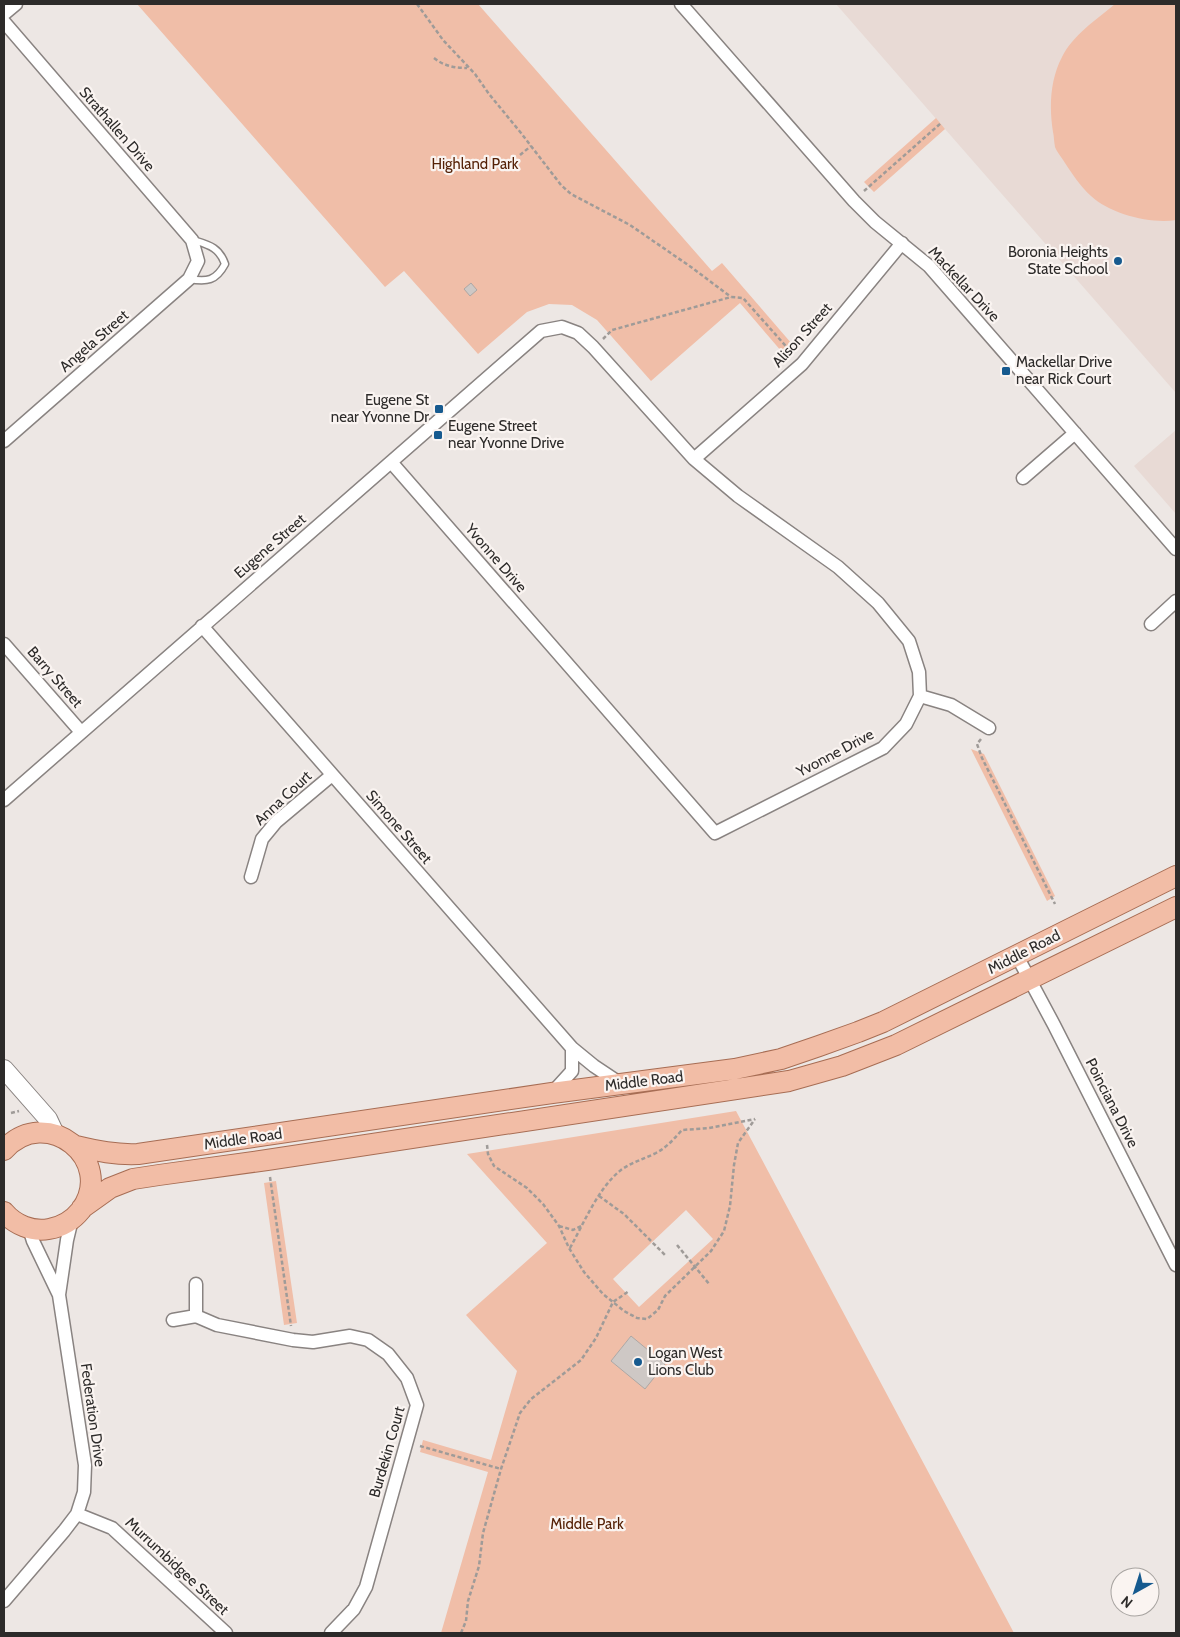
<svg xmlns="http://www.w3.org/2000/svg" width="1180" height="1637" viewBox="0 0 1180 1637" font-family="Cabin,sans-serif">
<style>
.built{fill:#e8dad5}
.green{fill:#f0bea8;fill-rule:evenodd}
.building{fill:#cec8c5;stroke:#ada7a4}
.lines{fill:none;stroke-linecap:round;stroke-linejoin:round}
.lane-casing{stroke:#898381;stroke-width:9}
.street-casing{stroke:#898381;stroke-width:15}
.secondary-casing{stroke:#898381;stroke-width:20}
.primary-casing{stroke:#a76d54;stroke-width:22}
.path{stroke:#9f9b98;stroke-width:2.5;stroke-dasharray:4 2.5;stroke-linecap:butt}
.lane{stroke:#fff;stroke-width:6}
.street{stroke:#fff;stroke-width:12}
.secondary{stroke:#fff;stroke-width:18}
.primary{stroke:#f2bda6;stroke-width:20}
.poi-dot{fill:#165a8f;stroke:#faf4f1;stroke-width:2}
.labels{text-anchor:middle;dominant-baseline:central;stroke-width:4.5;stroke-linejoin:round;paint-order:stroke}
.street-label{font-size:15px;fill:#2d2b2a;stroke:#faf4f1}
.park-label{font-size:15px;fill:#552106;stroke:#faf4f1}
.poi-label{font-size:15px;fill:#2d2b2a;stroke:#faf4f1;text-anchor:start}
</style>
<rect width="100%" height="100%" fill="#ede7e4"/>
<path class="built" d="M836 4H1176V393L945 129Z
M1176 430V514L1134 466Z"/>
<path class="green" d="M137 4H478L712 271 722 263 792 344 782 352 740 303 651 381 597 320 572 305 549 304 527 312 478 354 404 271 385 287Z
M1115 4H1176V220C1150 224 1110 214 1091 196 1080 186 1073 175 1065 163 1062 158 1057 152 1055 147 1054 142 1054 136 1053 132 1049 107 1050 80 1062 57 1073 35 1096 20 1115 4Z
M936 118 945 129 874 192 864 182Z
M971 749 984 754 1055 896 1047 901Z
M736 1111 1014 1633H441L488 1472 420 1452 423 1440 491 1460 517 1371 466 1315 547 1243 467 1154ZM686 1210 713 1239 639 1307 613 1279ZM631 1336 645 1388 611 1361Z
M276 1181 297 1323 284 1325 264 1183Z"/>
<path class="building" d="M471 283 477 290 470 296 464 289Z
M631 1336 665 1364 645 1389 611 1361Z"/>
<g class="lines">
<defs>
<path id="lane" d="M189 279C207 282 216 281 225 264 219 247 209 245 193 240"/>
<path id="street" d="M681 4 854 201 875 222 929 266 1176 549
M4 14 16 4
M4 22 192 240 198 261 189 279 4 441
M694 459 802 364 902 243
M1023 478 1075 433
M1151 624 1176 601
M202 626 572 1048 594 1066 621 1084
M4 644 81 732
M920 696 951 705 989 728
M4 800 541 331 562 327 578 333 593 347 694 459 738 496 838 567 878 603 909 641 919 672 920 696 906 724 883 748 715 833 391 462
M251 877 262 839 276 822 332 775
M1017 956 1054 1025 1176 1265
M552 1093 572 1071V1048
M29 1228 33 1241 59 1295
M196 1284V1316
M173 1320 196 1316 217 1325 293 1340 313 1342 350 1336 368 1340 388 1354 407 1378 417 1405 366 1587 354 1609 331 1633
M77 1514 112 1528 226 1633
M4 1601 64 1531 77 1514 84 1492 85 1465 59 1295 67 1240 72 1219"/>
<path id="secondary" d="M4 1069 48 1119 55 1134"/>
<path id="primary" d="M76 1146C97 1151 116 1155 138 1154L552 1093 735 1069 781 1059 819 1046 858 1032 883 1022 1176 876
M4 1150C46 1103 117 1160 81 1210 73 1220 61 1227 49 1229 32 1232 15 1225 4 1212
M82 1208 110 1188 133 1179 159 1175 267 1160 789 1081 842 1066 896 1045 1176 907"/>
</defs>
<use href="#lane" class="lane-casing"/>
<use href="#street" class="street-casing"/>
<use href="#secondary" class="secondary-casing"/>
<use href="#primary" class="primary-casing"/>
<path class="path" d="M417 4 443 40 475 74 489 94 521 133 561 185 571 194 630 225 691 267 731 297
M434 58C444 66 455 68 467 68
M520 155 531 146
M864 191 941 123
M603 339 612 330 731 297 743 298 792 353
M981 739 977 744 982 758 1055 904
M11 1113 19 1111
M487 1145 488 1154 494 1166 527 1188 543 1204 559 1226 569 1248 584 1272 603 1294 624 1311 637 1318 647 1319 658 1310 665 1296 711 1251 724 1231 730 1206 734 1165 738 1143 755 1119
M270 1177 291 1326
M599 1196 624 1214 666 1256
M559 1226 573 1230 583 1225
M677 1245 710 1285
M570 1248C584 1223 598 1188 621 1170 632 1162 644 1159 656 1153 667 1147 674 1139 682 1130L709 1128 755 1119
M420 1446 501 1469
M461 1633 466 1621 468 1601 479 1566 483 1533 501 1469 520 1413 531 1399 581 1360 596 1338 613 1302 629 1291"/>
<use href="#lane" class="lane"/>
<use href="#street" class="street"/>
<use href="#secondary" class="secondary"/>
<use href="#primary" class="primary"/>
</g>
<g class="poi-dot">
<circle cx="1118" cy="261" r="5"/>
<rect x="1001" y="366" width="10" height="10" rx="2.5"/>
<rect x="434" y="404" width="10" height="10" rx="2.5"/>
<rect x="433" y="430" width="10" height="10" rx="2.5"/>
<circle cx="638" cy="1362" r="5"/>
</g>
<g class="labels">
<g class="street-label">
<text transform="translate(117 129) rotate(49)">Strathallen Drive</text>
<text transform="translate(964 284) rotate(47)">Mackellar Drive</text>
<text transform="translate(802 335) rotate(-48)">Alison Street</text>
<text transform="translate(94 341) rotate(-41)">Angela Street</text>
<text transform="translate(270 546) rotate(-41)">Eugene Street</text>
<text transform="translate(496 558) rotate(49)">Yvonne Drive</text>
<text transform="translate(55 677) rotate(49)">Barry Street</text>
<text transform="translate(835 753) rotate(-28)">Yvonne Drive</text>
<text transform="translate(283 798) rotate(-43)">Anna Court</text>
<text transform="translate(399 827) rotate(49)">Simone Street</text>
<text transform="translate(1024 952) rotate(-27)">Middle Road</text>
<text transform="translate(644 1081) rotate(-7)">Middle Road</text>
<text transform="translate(1112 1103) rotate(63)">Poinciana Drive</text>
<text transform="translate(243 1139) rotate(-8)">Middle Road</text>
<text transform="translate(93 1415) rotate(82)">Federation Drive</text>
<text transform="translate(387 1452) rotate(-74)">Burdekin Court</text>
<text transform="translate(177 1566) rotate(43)">Murrumbidgee Street</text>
</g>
<g class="park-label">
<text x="475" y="164">Highland Park</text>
<text x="587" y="1524">Middle Park</text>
</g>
<g class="poi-label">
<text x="1108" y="252" text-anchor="end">Boronia Heights<tspan x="1108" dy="17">State School</tspan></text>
<text x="1016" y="362">Mackellar Drive<tspan x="1016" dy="17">near Rick Court</tspan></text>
<text x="429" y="400" text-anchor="end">Eugene St<tspan x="429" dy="17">near Yvonne Dr</tspan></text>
<text x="448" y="426">Eugene Street<tspan x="448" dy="17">near Yvonne Drive</tspan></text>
<text x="648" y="1353">Logan West<tspan x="648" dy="17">Lions Club</tspan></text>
</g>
</g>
<rect width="1180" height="1637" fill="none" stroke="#2d2b2a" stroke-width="10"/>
<g transform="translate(1135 1592) rotate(219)"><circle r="24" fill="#faf4f1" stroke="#a8a4a1"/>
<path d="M0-4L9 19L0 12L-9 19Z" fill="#165a8f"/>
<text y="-8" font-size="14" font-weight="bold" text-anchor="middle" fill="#2d2b2a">N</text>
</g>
</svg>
